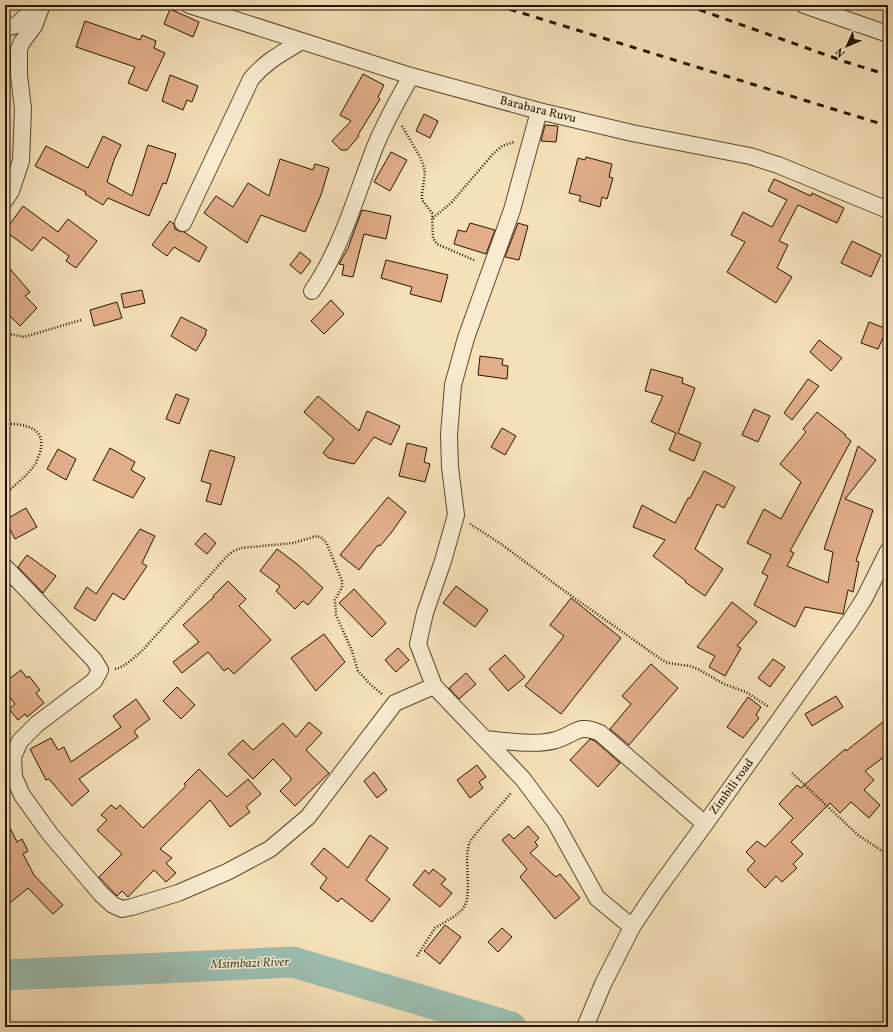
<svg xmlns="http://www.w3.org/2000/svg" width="893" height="1032" viewBox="0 0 893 1032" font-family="Vollkorn,serif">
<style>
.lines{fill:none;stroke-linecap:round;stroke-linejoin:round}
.river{stroke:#9cbdaf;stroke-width:31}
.building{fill:#e1ae89;stroke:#261500}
.street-casing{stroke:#5a482e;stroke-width:18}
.path{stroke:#261500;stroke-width:2.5;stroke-dasharray:1 2;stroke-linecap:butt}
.street{stroke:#f8ebd0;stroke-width:16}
.rail{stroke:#261500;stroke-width:3;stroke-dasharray:7 7;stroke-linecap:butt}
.labels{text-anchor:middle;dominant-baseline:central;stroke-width:3;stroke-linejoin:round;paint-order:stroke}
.street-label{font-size:12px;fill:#261500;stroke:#f8ebd0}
.water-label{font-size:13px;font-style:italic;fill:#4f503d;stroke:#f8ebd0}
</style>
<rect width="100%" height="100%" fill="#f5e0b7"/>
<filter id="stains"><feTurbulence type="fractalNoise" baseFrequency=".005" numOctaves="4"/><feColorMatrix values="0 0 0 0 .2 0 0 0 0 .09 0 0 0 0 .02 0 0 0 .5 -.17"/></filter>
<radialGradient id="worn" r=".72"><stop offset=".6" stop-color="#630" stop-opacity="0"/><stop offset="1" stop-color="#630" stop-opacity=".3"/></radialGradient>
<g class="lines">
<path class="river" d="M5 975 293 962 511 1027"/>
</g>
<path class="building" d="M170 9 199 22 193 37 164 24Z
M85 21 140 40 142 35 156 41 154 48 165 53 147 91 128 83 135 67 76 47Z
M363 74 384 85 378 97 380 99 358 135 359 136 347 150H341L332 141 351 121 340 115Z
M170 75 198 86 192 102 187 100 183 110 162 101Z
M424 114 438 121 430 138 416 131Z
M545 125 558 126 556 142 541 141Z
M103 136 121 145 114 160 107 182 132 196 148 145 176 154 166 184 163 183 149 216 108 198 103 205 85 194 86 192 35 166 46 146 88 168Z
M391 152 407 160 390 191 374 182Z
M586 157 612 164 609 177 613 178 607 199 602 197 600 207 579 201 581 196 569 193 578 158 585 160Z
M280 159 313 170 315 164 329 168 321 195 305 232 261 215 247 243 204 213 216 196 233 207 248 183 269 196Z
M774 179 811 196 812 193 844 208 837 223 798 205 779 241 788 245 777 268 792 277 776 303 727 272 745 242 731 235 743 212 772 227 787 200 768 191Z
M23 206 58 232 68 219 97 241 76 268 66 261 69 256 43 237 32 251 5 231Z
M362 210 391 216 386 239 364 234 353 277 342 275 344 265 339 264 348 248Z
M170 221 174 224 175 229 179 231 184 232 207 247 199 262 174 247 167 256 152 245Z
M470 223 495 230 486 254 454 244 458 230 466 232Z
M518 223 528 226 519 260 505 257Z
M852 241 881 255 871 277 841 263Z
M300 252 311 261 301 274 290 265Z
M386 260 448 275 441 302 410 294 412 287 381 278Z
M5 263 30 292 25 296 37 308 20 326 5 311Z
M142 290 145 303 124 308 121 294Z
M331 300 344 314 324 334 311 321Z
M117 302 122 318 94 326 90 310Z
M181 317 207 330 205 333 206 334 196 351 171 336Z
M869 322 887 329 878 349 861 343Z
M819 340 842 358 831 371 810 352Z
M480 356 503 359 502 365 508 366 507 379 478 375Z
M651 369 683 378 682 383 695 388 678 433 701 443 694 461 669 450 676 433 651 422 663 396 645 391Z
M808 379 819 386 792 420 784 413Z
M176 394 189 399 179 424 166 419Z
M318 396 359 431 367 411 400 426 391 445 374 437 354 464 329 458 323 453 334 439 304 412Z
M754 409 770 416 758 442 742 435Z
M817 412 846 435 845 436 851 441 790 551 794 553 787 566 828 583 833 552 824 549 858 446 876 460 845 499 873 510 856 561 859 562 853 592 848 590 843 614 805 607 795 627 754 605 768 576 762 573 771 555 747 543 764 509 781 519 801 482 780 464 806 432 803 429Z
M502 428 516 436 505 455 491 447Z
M407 443 427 448 424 462 430 464 425 482 399 476Z
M110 448 135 462 131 470 145 478 133 498 93 480Z
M58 449 76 459 66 480 47 469Z
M210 450 235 457 221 505 206 501 211 484 201 481Z
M704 471 735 487 724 508 717 504 695 549 723 569 705 596 685 582 686 581 653 556 665 540 633 527 642 505 675 523 688 498H690Z
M388 497 406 512 391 533 380 546 378 545 359 570 340 555Z
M26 508 37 527 15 539 5 520Z
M140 529 155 536 142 563 147 566 124 600 113 593 95 621 74 608 87 587 96 594Z
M205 533 216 543 207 554 195 544Z
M277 549 297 564 323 588 308 605 303 601 295 609 276 591 280 586 260 571Z
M27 555 56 576 43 593 18 567Z
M228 581 246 599 239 606 271 640 234 674 228 668 224 671 208 652 182 673 173 662 199 642 183 625 214 597 213 596Z
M456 586 488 610 475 627 443 603Z
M354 589 386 623 372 637 339 603Z
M571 598 621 638 561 714 525 686 564 636 550 625Z
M732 602 757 622 737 646 741 648 725 676 709 667 715 656 697 647Z
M324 634 345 662 316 691 291 658Z
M398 648 409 660 396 672 385 660Z
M505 655 525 677 508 691 489 669Z
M773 659 785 667 770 687 758 678Z
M651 664 678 688 629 745 610 729 631 704 622 696Z
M21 670 27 678 29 676 40 690 36 693 44 703 27 717 25 714 18 720 9 709 15 704 5 691V682Z
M466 673 476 684 459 699 449 688Z
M177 687 195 705 181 719 163 701Z
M836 696 843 707 812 726 805 714Z
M748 697 761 707 756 715 759 718 743 738 727 727Z
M136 699 150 719 134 731 138 737 79 779 89 791 72 806 49 779 46 780 30 749 51 738 58 750 64 747 71 762 121 727 113 716Z
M888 718V754L865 771 874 780 864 790 880 805 869 818 851 802 840 813 830 803 791 842 803 854 793 864 797 868 782 882 776 876 765 888 747 870 755 861 746 852 757 841 765 847 793 818 779 804 797 785 801 788 845 749 846 751Z
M309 722 322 733 306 750 329 773 295 806 280 791 291 780V778L273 759 253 779 228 754 243 740 253 750 283 723 296 737Z
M590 739 595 741 620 763 598 787 570 760Z
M477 765 486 777 479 782 483 788 470 798 457 780Z
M199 769 227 797 248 779 261 794 246 807 250 812 230 827 210 800 160 849 172 858 166 863 176 873 166 882 154 870 128 897 122 891 117 896 99 877 122 854 97 830 107 820 101 815 111 805 116 809 120 805 143 828 186 786 184 784Z
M374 772 387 790 377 798 364 781Z
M5 818 17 842 22 839 28 851 23 854 34 875 63 905 53 914 28 888 5 907Z
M528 826 539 838 535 842 538 846 530 853 556 877 560 874 580 898 555 919 520 877 527 869 502 840 509 834 514 839Z
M370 835 388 848 366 880 390 899 372 922 341 898 338 902 320 888 327 878 311 864 324 848 348 868Z
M433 869 446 879 441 884 452 893 440 907 413 885 425 870 429 874Z
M445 925 461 937 440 964 424 951Z
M502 928 512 937 498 952 488 942Z"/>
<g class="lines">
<defs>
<path id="street" d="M189 5 411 76 539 111 632 133 750 156 778 165 888 210
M804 5 888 34
M5 28 17 25 37 5
M539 111 512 210 466 338 453 385 449 435 450 467 456 515 443 561 425 613 418 644 434 686 523 779 555 822 597 898 632 927
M5 200 11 191 21 161 23 109 19 75V49L22 42 34 26 42 5
M183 223 251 79C266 61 282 53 302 41
M312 291C341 249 355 199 373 152 383 125 398 100 411 76
M5 567 94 660 100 670 94 681 37 724 20 741 13 757 14 777 22 795 50 834 101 894 113 905 122 909 132 907 178 893 227 872 270 849 308 817 395 703 434 686
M485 739C508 741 534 746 556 740 576 734 578 723 600 733L705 824
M585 1027 603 984 632 927 656 891 705 824 850 621 864 599 888 551"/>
</defs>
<use href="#street" class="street-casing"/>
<path class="path" d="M402 126 419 155 423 164 425 173 422 194V200L432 213 433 238 437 244 476 261
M433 218 451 203 493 154 502 146 514 142
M5 333 24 337 81 320
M5 424C26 423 49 429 39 455 38 457 37 461 36 463 28 475 15 485 5 494
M470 524 501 544 559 587 662 660 668 663 690 666 698 669 724 684 746 692 769 707
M115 669C125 667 133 658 141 652L228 555 234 551 241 548 293 543 317 536 322 538 327 544 342 581V587L335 600 336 615 352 651 358 671 371 685 383 695
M792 773 858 835 888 855
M417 956 435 928 455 916 463 909 467 900 468 889 467 855 469 843 478 831 512 792"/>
<use href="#street" class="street"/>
<path class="rail" d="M496 5 888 126
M686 5 846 62 888 75"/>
</g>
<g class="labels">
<g class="street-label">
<text transform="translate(538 110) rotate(14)">Barabara Ruvu</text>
<text transform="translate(732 787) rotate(-54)">Zimbili road</text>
</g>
<g class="water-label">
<text transform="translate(250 964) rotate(-2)">Msimbazi River</text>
</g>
</g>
<rect width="893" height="1032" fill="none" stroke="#f5e0b7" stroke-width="20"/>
<rect x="6" y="6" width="881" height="1020" fill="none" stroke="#261500" stroke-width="2"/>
<rect x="10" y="10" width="873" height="1012" fill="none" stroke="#261500"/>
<g transform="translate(847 46) rotate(226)" stroke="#f8ebd0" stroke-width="3" paint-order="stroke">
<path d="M0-3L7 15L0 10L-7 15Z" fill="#261500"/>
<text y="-6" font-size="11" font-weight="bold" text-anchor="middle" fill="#261500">N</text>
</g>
<rect width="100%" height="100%" filter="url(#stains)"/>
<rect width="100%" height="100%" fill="url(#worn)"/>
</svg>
